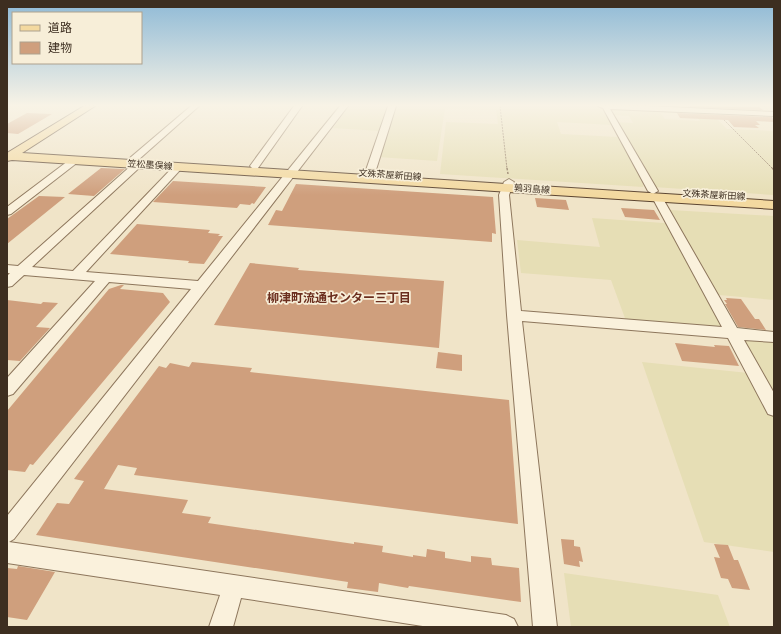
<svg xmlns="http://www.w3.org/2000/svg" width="781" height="634" viewBox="0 0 781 634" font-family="'Roboto Serif','Noto Sans JP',serif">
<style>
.farmland{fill:#e6deb5}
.building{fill:#cf9f7d}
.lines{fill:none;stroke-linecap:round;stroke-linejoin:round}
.minor-casing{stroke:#8d765c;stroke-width:2}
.major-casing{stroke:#5b4430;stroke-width:2}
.path-far1{stroke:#8d765c;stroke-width:1;stroke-dasharray:2 1;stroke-linecap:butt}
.path{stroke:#8d765c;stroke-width:1.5;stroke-dasharray:2.5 1.5;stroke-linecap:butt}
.minor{fill:#faf1dc;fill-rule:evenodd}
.major{fill:#f3d9a0;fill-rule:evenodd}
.labels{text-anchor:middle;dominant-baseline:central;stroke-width:3.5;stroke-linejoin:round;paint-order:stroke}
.far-street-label{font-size:9px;fill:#3d2e20;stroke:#f7eed8}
.neighbourhood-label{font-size:12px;font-weight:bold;fill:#6b2e1e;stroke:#f7eed8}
</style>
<rect width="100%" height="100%" fill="#f0e4c8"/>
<path class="farmland" d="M349 106H390L380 131 333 128Z
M394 106H601L612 125 557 122 561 134 618 137 644 182 643 187 440 174 446 122 498 124 496 110 445 108 437 161 378 157Z
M609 108 658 110 665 119 700 121 694 112 711 113 727 129 774 131V195L653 187 615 122 633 123 629 116 613 115Z
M670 210 774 216V300L708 294 726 330 626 321 611 280 521 273 517 240 600 247 592 218 678 224Z
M739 337 774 341V552L704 542 642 362 758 374Z
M564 573 718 595 730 627H571Z"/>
<path class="building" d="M690 106 759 107 763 110 690 107Z
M27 113 52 114 18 134 7 133V124Z
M677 113 772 117 774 122 756 121 760 125H755L759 128 734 127 728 120 680 118Z
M101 168 125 169 94 196 68 194Z
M173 181 266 187 254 204 252 203 250 205 240 204 237 208 153 202Z
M296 184 493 197 496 234 492 233V242L268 225 276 210 282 211Z
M39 196 65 197 7 244V219Z
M535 198 566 200 569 210 537 207Z
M621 208 654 210 660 220 625 217Z
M137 224 210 230 208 233 220 234 218 236H223L204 264 188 263 189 261 110 254Z
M250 263 299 268 298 270 444 281 439 348 214 325Z
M121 285H124L120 289 163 293 170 302 33 465 30 464 25 472 7 470V411L109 289Z
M726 298 741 299 755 319H759L766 330 738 327 725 304H727L724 300H727Z
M7 300 41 304 43 302 58 303 36 327 50 328 20 361 7 360Z
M675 343 715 347 714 345 729 346 739 366 682 361Z
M438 352 462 355V371L436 368Z
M192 362 252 368 250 372 509 400 518 524 134 475 137 468 118 465 104 489 188 500 182 513 211 517 208 523 354 544V542L383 546 382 552 413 557V555L426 557 427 549 445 552V558L471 562V556L491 558 492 565 519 568 521 602 409 586 408 588 379 583 378 592 347 588 348 582 36 535 57 503 69 504 84 481 74 479 159 366 166 368 170 363 189 367Z
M561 539 574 540V546L580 547 583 562 579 561 580 567 564 564Z
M714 544 728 545 734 560H738L750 590 732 588 728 579 721 578 714 557 720 558Z
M18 566 55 572 27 620 7 617V568L17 569Z"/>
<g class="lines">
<defs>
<path id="minor" d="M191 106H199L137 161H131L129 159 131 157Z
M294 106H302L258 168H252L250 166Z
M340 106H348L14 539 9 542 506 615 514 619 518 627H429L241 598 233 627H209L220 595 7 563V516L191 289 109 282 13 394 7 396V378L95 281 24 275 12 286 7 287V276L10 273H7V265L18 266 133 164H139L141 166 139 168 32 267 73 271 175 165H181L183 167 181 169 86 272 198 281Z
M388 106H396L375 173 373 175H367L365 173Z
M598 106H648L774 112V116L610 109 658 191 653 194 648 191 603 108Z
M75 157 78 158 80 160 78 162 11 214 7 215V207L72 158Z
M509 179 514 182 509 195 521 311 722 327 652 197 657 194 662 197 737 328 774 332V342L744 340 774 393V416L768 414 728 338 522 321 557 627H533L507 315 499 195 504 182Z"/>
<path id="major" d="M84 106H95L22 153 774 201V209L12 160 7 161V153Z"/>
</defs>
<use href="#minor" class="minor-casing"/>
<use href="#major" class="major-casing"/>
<path class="path-far1" d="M500 106 507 169
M724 120 773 169"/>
<path class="path" d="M507 168 508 174
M772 168 774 170"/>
<use href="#minor" class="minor"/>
<use href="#major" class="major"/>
</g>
<linearGradient id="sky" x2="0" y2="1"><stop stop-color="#8fbad6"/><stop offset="0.54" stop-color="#f8f3e6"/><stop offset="1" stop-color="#f8f3e6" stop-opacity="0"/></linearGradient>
<rect width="781" height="195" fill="url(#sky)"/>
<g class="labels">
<g class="far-street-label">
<text transform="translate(150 165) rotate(4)">笠松墨俣線</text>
<text transform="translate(390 175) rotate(4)">文殊茶屋新田線</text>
<text transform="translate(532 189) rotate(4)">鶉羽島線</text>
<text transform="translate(714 195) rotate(3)">文殊茶屋新田線</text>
</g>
<g class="neighbourhood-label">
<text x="339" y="298">柳津町流通センター三丁目</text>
</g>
</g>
<rect width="781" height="634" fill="none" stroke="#3d2e20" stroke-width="16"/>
<rect x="12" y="12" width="130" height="52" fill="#f7eed8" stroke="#ada18e"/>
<rect x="20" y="25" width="20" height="6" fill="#f3d9a0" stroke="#ada18e"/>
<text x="48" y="32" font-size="12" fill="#3d2e20">道路</text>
<rect x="20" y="42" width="20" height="12" fill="#cf9f7d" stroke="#ada18e"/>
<text x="48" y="52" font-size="12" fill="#3d2e20">建物</text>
</svg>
